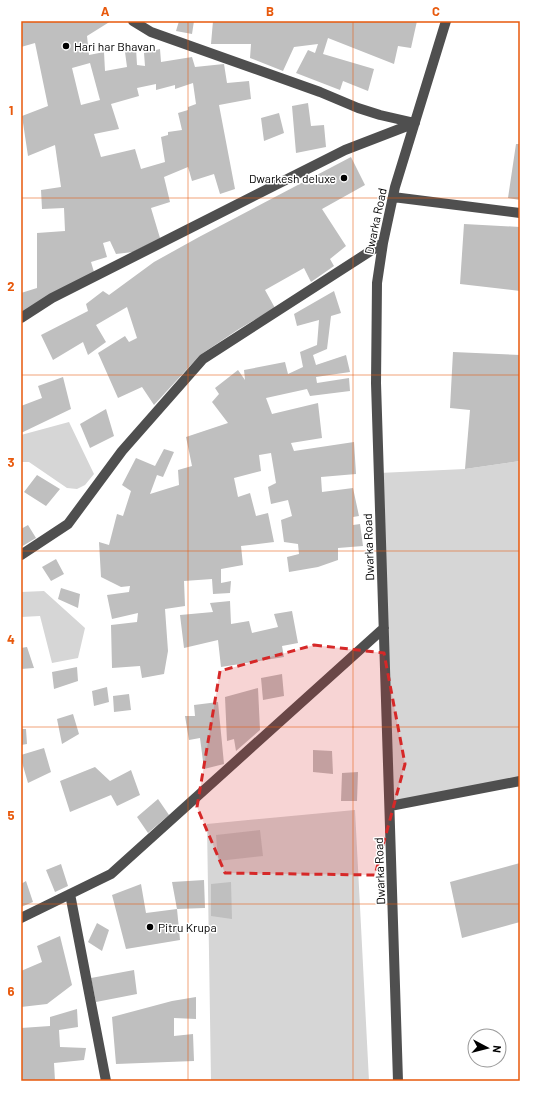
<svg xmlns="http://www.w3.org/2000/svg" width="541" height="1102" viewBox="0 0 541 1102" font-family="Barlow,sans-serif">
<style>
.green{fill:#d6d6d6}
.building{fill:#bfbfbf;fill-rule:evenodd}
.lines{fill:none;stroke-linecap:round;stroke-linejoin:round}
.minor{stroke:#4f4f4f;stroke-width:10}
.marked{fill:#d62828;fill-opacity:0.2;stroke:#d62828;stroke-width:3;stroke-dasharray:8 5;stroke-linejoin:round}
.grid{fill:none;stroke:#e8590c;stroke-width:1;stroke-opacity:0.55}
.poi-dot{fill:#000;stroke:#fff;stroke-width:1.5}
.labels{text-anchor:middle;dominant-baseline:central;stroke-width:3;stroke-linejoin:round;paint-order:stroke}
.poi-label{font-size:12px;fill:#000;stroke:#fff;text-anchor:start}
.street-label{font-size:12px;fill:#000;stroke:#fff}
.neatline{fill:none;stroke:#e8590c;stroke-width:1.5}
.grid-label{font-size:13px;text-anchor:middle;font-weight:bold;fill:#e8590c}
</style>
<rect width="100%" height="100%" fill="#fff"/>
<path class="green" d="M69 422 94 474 85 485 77 489 67 488 29 462H21V435Z
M520 461V781L390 806 379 473 465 469Z
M44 591 85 628 78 658 52 663 40 616 21 617V592Z
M355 810 369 1081H211L207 824Z"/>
<path class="building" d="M21 21H111L87 36 89 55 104 52 105 71 127 67 125 52 136 48 137 65 145 66 144 53 160 49 161 62 192 57 195 67 224 64 227 83 249 81 251 99 219 105 235 189 220 194 214 174 192 181 188 167 164 177 170 202 151 208 160 238 133 252 116 254 110 241 103 243 107 257 91 262 94 272 21 314V293L37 288V233L65 231 64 208 42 209 41 190 61 187 55 145 28 156 22 116 48 106 35 43 21 47ZM90 63 100 100 81 105 72 68ZM193 83 196 104 188 107V110L178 113 182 130 168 132V135L161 137 165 162 141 169 135 149 101 157 94 134 119 129 111 104 139 96 137 88 156 84V90L175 85V89Z
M179 21H194L192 34 176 31Z
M213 21H417L411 48 398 46 394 64 328 38 323 54 374 69 368 91 343 81 340 90 296 73 308 50 315 53 318 44 294 47 283 71 250 58 251 44H211Z
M308 103 311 126 324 125 326 147 296 153 292 106Z
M279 113 284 133 264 141 261 118Z
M516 144H520V200L508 198Z
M351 157 365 185 322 209 346 246 330 259 334 266 311 282 304 268 265 290 275 308 239 329 200 355 154 405 142 387 118 398 98 353 125 336 129 342 137 338 127 307 96 325 106 342 88 355 83 342 53 360 41 335 88 311 86 304 103 291 109 295 154 262 199 237Z
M464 224 520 227V291L460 284Z
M334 291 341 313 331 316 327 349 313 355 316 365 346 355 350 372 316 377 317 383 349 378 350 391 310 396 307 389 266 398 272 414 318 403 322 438 291 443 294 451 354 442 356 474 321 477 322 492 353 488 359 516 353 517V525L360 524 363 546 338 548V560L318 567 289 572 287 557 299 554 298 544 284 542 281 520 292 516 288 500 271 504 268 487 276 483 271 453 259 455 261 471 234 478 238 497 250 493 256 516 268 513 274 542 241 546 243 565 221 569V583L231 581 230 593 213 594 212 579 184 581 185 606 165 609 168 651 164 674 142 678 140 666 112 668 111 625 137 622 138 613 112 619 107 595 129 592 130 586 121 587 101 577 99 542 109 545 117 514 123 516 131 491 122 485 136 458 155 466 164 449 174 452 163 477 157 475 150 494 179 485 178 470 192 466 186 437 228 423 212 402 219 394 215 388 238 370 245 380 244 370 285 362 288 374 303 367 300 352 317 345 319 320 297 326 294 314Z
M453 352 520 355V461L465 469 470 410 450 408Z
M63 377 71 409 21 433V406L42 398 38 386Z
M106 409 114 436 90 448 80 424Z
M37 475 60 489 46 506 24 492Z
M28 525 36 538 21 547V529Z
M56 559 64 574 51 581 42 567Z
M61 588 80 594 78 608 58 599Z
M230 601 231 624 249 621 252 633 278 627 274 614 292 611 298 643 282 646 284 657 221 667 218 640 184 648 180 615 213 612 210 603Z
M27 647 34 668 21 669V648Z
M77 667 78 681 54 689 52 672Z
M282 674 284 696 263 700 261 678Z
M107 687 109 702 94 706 92 691Z
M258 688 260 730 236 751 234 739 227 741 225 697Z
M129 694 131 710 114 712 113 696Z
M218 702 224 764 204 769 200 738 189 740 185 716H195L194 705Z
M73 714 79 734 62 744 57 719Z
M21 729H26L27 744 21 745Z
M44 748 51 772 28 783 21 759V755Z
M313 750 332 751 333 774 313 772Z
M95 767 110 781 131 770 140 795 117 806 111 795 70 812 60 781Z
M358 772 357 801H341L342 773Z
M158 799 169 815 148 833 137 817Z
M260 830 263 856 218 861 216 835Z
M520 863V922L462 938 450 882Z
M61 864 68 886 55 892 46 870Z
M204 880 205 908 177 909 172 882Z
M26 881 33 902 21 907V884Z
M231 882 232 919 211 916V884Z
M141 884 146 913 177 909 180 940 126 949 112 895Z
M97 923 109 930 102 951 88 942Z
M60 936 72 985 47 1004 21 1007V971L42 962 37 946Z
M134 970 137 994 96 1002 91 978Z
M196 997V1019L174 1018V1036L193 1034 194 1061 116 1064 112 1017 172 1001Z
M77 1009 78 1027 59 1030 60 1047 86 1048 84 1060 54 1063 55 1081H21V1028L50 1026V1017Z"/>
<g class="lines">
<path class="minor" d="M133 21 151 32 320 92 358 108 380 115 415 123
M393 197 520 213
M21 318 52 298 345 150 415 123
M21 555 68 524 122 451 203 359 383 243
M390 806 520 781
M70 894 106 1081
M21 918 111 874 384 628
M398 1081 376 383 377 283 383 243 395 187 446 21"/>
</g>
<path class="marked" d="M314 645 384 653 405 764 375 875 225 873 197 807 220 671Z"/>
<path class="grid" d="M188 21V1081M353 21V1081M21 198H520M21 375H520M21 551H520M21 727H520M21 904H520"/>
<g class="poi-dot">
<circle cx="66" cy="46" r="4"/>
<circle cx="344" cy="178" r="4"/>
<circle cx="150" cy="927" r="4"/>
</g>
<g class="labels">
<g class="poi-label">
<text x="74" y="46">Hari har Bhavan</text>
<text x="336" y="178" text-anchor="end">Dwarkesh deluxe</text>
<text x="158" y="927">Pitru Krupa</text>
</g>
<g class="street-label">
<text transform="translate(375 221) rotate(-78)">Dwarka Road</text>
<text transform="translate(368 547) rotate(-92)">Dwarka Road</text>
<text transform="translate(379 871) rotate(-92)">Dwarka Road</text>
</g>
</g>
<rect width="541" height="1102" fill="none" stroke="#ffffff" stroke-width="44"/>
<g transform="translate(487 1048) rotate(97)"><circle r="19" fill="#ffffff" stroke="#999999"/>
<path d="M0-3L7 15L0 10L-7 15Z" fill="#000000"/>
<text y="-6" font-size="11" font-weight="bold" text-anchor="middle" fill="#000000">N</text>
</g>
<rect x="22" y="22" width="497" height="1058" class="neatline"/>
<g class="grid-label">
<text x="105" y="16">A</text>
<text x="270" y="16">B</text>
<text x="436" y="16">C</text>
<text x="11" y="115">1</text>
<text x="11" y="291">2</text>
<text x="11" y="467">3</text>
<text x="11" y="644">4</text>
<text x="11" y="820">5</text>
<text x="11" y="996">6</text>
</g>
</svg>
